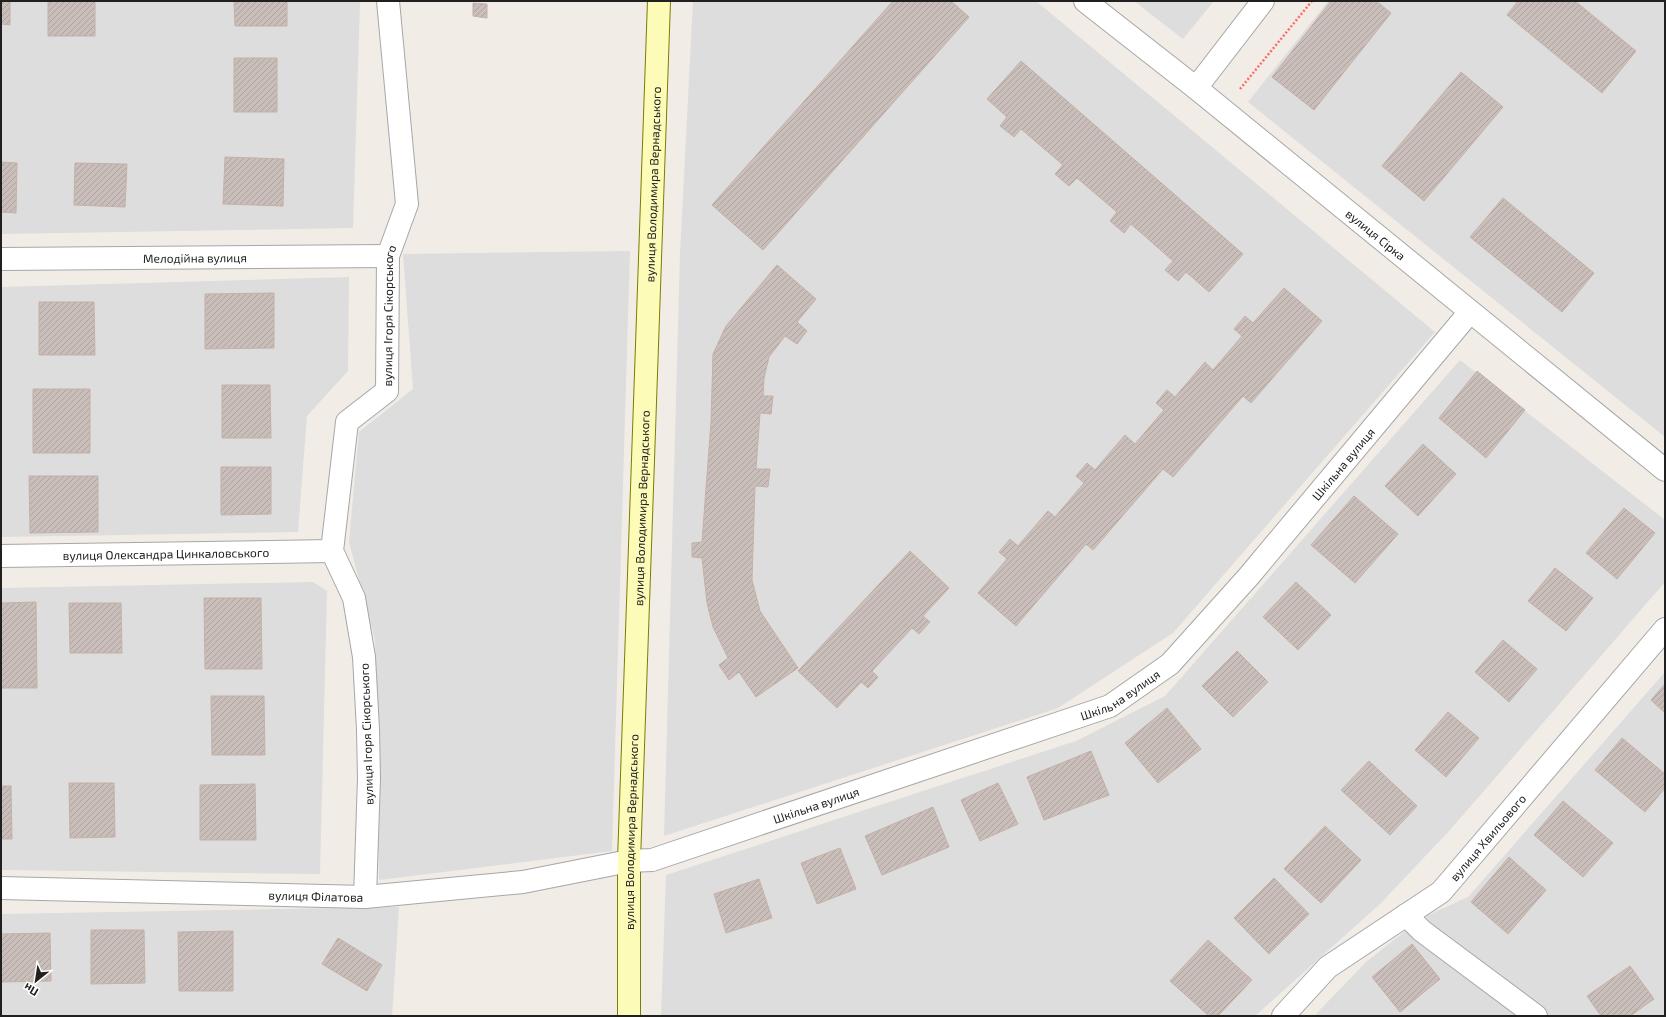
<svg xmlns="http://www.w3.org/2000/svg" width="1666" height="1017" viewBox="0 0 1666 1017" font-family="'Exo 2',sans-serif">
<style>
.residential{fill:#dedddd}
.building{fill:url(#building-hatch);stroke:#c4b1a7}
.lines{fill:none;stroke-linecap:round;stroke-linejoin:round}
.street-casing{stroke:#a7a7a7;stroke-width:24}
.secondary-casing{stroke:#7b7e00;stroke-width:24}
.path{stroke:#ff6b69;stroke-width:2.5;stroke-dasharray:2 2;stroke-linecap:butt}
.street{stroke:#fff;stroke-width:22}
.secondary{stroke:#fdfbb8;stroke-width:22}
.labels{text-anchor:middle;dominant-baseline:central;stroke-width:3;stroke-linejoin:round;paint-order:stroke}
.street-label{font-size:12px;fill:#202020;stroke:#fff}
</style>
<defs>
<pattern id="building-hatch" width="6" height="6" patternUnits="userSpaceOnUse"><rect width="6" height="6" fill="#c9beb9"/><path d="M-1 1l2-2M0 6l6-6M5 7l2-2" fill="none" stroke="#aca39f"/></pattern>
</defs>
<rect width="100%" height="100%" fill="#f1ece6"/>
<path class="residential" d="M1 1H360L353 228 1 234Z
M693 1H1036L1435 332 1173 633 1058 708 664 836 680 254Z
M1134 1H1214L1183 39Z
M1328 1H1665V437L1248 102Z
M630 251 612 851 379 880 375 640 349 542 359 432 413 389 403 254Z
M349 277 348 371 307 416 298 532 1 537V287Z
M1460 360 1665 520V582L1450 830 1380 904 1255 1016H661L666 875 1076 741 1165 696Z
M313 582 327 591 320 874 1 870V588Z
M1665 672V1016H1550L1435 931 1426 916 1468 897Z
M399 907 392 1016H1V914Z
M1408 929 1523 1016H1314L1366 962Z"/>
<path class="building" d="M1 1H10V25L1 24Z
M48 1H95V36H48Z
M234 1H287V26H235Z
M893 1H951L969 17 763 250 712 205Z
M1331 1H1376L1391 13 1314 110 1272 77Z
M1518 1H1575L1636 51 1602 93 1507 15Z
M473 3 487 4V18L473 16Z
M234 58H277V112H234Z
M1021 61 1243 254 1209 292 1186 272 1178 281 1165 270 1173 261 1131 224 1124 233 1110 221 1117 212 1077 178 1069 186 1055 174 1063 165 1021 129 1014 137 1000 126 1007 117 987 99Z
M1461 72 1503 107 1424 201 1382 166Z
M225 157 284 159 283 206 223 204Z
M1 162 17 163 16 213 1 212Z
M75 163 127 164 125 207 74 205Z
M1503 198 1594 273 1562 312 1470 237Z
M777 265 816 299 797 322 807 331 797 344 785 336 769 357 764 378 763 396H773L771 414 760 413 756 469H770L768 487 755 486 752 580 760 611 798 668 756 697 739 672 729 680 719 665 728 658 713 627 707 603 702 558 692 557V543L702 542 711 422 713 354 726 326Z
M1284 288 1322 321 1251 403 1243 396 1173 477 1163 469 1093 550 1086 544 1016 626 978 593 1007 559 999 552 1010 539 1018 546 1048 511 1055 517 1084 483 1076 476 1087 463 1095 470 1125 435 1135 444 1164 410 1156 403 1167 390 1175 397 1205 362 1213 370 1242 336 1234 329 1245 316 1253 323Z
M274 293V348L205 349V294Z
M39 302H94L95 355H39Z
M1477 371 1525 410 1486 458 1439 418Z
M222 385H270L271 438H222Z
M33 389H90V453H33Z
M1423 444 1456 474 1418 516 1385 486Z
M221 467H271V514L221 515Z
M29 476H98V532L30 533Z
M1354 496 1398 534 1355 583 1311 545Z
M1624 508 1655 533 1617 579 1586 553Z
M910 551 949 588 923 616 930 622 919 634 912 628 872 671 878 677 868 688 861 682 837 708 798 671Z
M1555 568 1593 598 1566 631 1528 601Z
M1296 582 1331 615 1298 650 1263 617Z
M204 598H261L262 669H205Z
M36 602 37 688H1V603Z
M69 603H121L122 653H70Z
M1503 640 1537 669 1509 702 1475 672Z
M1237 651 1268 682 1233 717 1202 686Z
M1665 684V713L1651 700Z
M211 696H264L265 755H212Z
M1167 708 1201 749 1158 783 1125 743Z
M1448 712 1479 738 1446 777 1415 750Z
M1622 738 1665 774V788L1645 812 1595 770Z
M1091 751 1109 795 1044 820 1027 777Z
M1369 761 1417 806 1390 835 1341 790Z
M69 783H114L115 837 70 838Z
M998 783 1018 824 980 841 961 800Z
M255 784 256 840H200V785Z
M1 786H11L12 839H1Z
M1563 801 1613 843 1583 877 1534 835Z
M933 807 949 847 882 875 865 836Z
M1325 826 1361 860 1321 903 1284 869Z
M840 848 856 889 817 904 801 863Z
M1509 857 1546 890 1508 934 1471 902Z
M1274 878 1309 914 1269 954 1234 918Z
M759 879 772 918 726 933 714 894Z
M91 930H144L145 983 91 984Z
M233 931V991H179L178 932Z
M50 933 51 981 1 982V934Z
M338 938 382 965 367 991 322 964Z
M1208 940 1252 980 1218 1016H1209L1170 981Z
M1412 944 1440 979 1400 1012 1372 977Z
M1630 966 1654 999 1630 1016H1601L1587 996Z"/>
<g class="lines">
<defs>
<g id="street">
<path id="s1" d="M1085 1 1196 88 1665 470"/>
<path d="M1196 88 1263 1"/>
<path id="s2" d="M1 259 388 256"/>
<path id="s3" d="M1 556 332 551"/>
<path id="s4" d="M1 888 365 897 523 882 629 861 652 860 1110 706 1170 664 1249 576 1469 313"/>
<path id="s5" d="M365 897 369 778 368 729 364 657 354 598 332 551 347 422 387 391 388 256 407 204 388 1"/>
<path d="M1406 915 1422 931 1536 1016"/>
<path id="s6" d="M1283 1016 1328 967 1441 892 1665 629"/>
</g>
<g id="secondary">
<path id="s7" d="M629 1016V861L659 1"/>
</g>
</defs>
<use href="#street" class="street-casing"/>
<use href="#secondary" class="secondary-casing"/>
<path class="path" d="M1240 89 1312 1"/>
<use href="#street" class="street"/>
<use href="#secondary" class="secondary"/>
</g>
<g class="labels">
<g class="street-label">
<text stroke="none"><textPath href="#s7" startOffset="832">вулиця Володимира Вернадського</textPath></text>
<text stroke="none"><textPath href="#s1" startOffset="373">вулиця Сірка</textPath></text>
<text stroke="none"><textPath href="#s2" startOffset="194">Мелодійна вулиця</textPath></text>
<text stroke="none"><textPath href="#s5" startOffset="608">вулиця Ігоря Сікорського</textPath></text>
<text stroke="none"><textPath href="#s4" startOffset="1475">Шкільна вулиця</textPath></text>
<text stroke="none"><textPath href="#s7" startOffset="508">вулиця Володимира Вернадського</textPath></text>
<text stroke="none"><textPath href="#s3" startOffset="165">вулиця Олександра Цинкаловського</textPath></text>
<text stroke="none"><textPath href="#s4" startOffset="1151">Шкільна вулиця</textPath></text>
<text transform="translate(366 734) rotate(-92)">вулиця Ігоря Сікорського</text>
<text stroke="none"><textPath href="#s4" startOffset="827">Шкільна вулиця</textPath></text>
<text stroke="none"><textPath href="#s7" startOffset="184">вулиця Володимира Вернадського</textPath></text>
<text stroke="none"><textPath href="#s6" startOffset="274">вулиця Хвильового</textPath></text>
<text stroke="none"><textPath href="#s4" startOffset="315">вулиця Філатова</textPath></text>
</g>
</g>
<rect width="1666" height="1017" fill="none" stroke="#202020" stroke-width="4"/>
<g transform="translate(36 981) rotate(210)" stroke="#ffffff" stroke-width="3" paint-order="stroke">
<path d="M0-3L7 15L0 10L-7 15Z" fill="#202020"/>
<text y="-6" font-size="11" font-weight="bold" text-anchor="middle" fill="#202020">Пн</text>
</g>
</svg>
